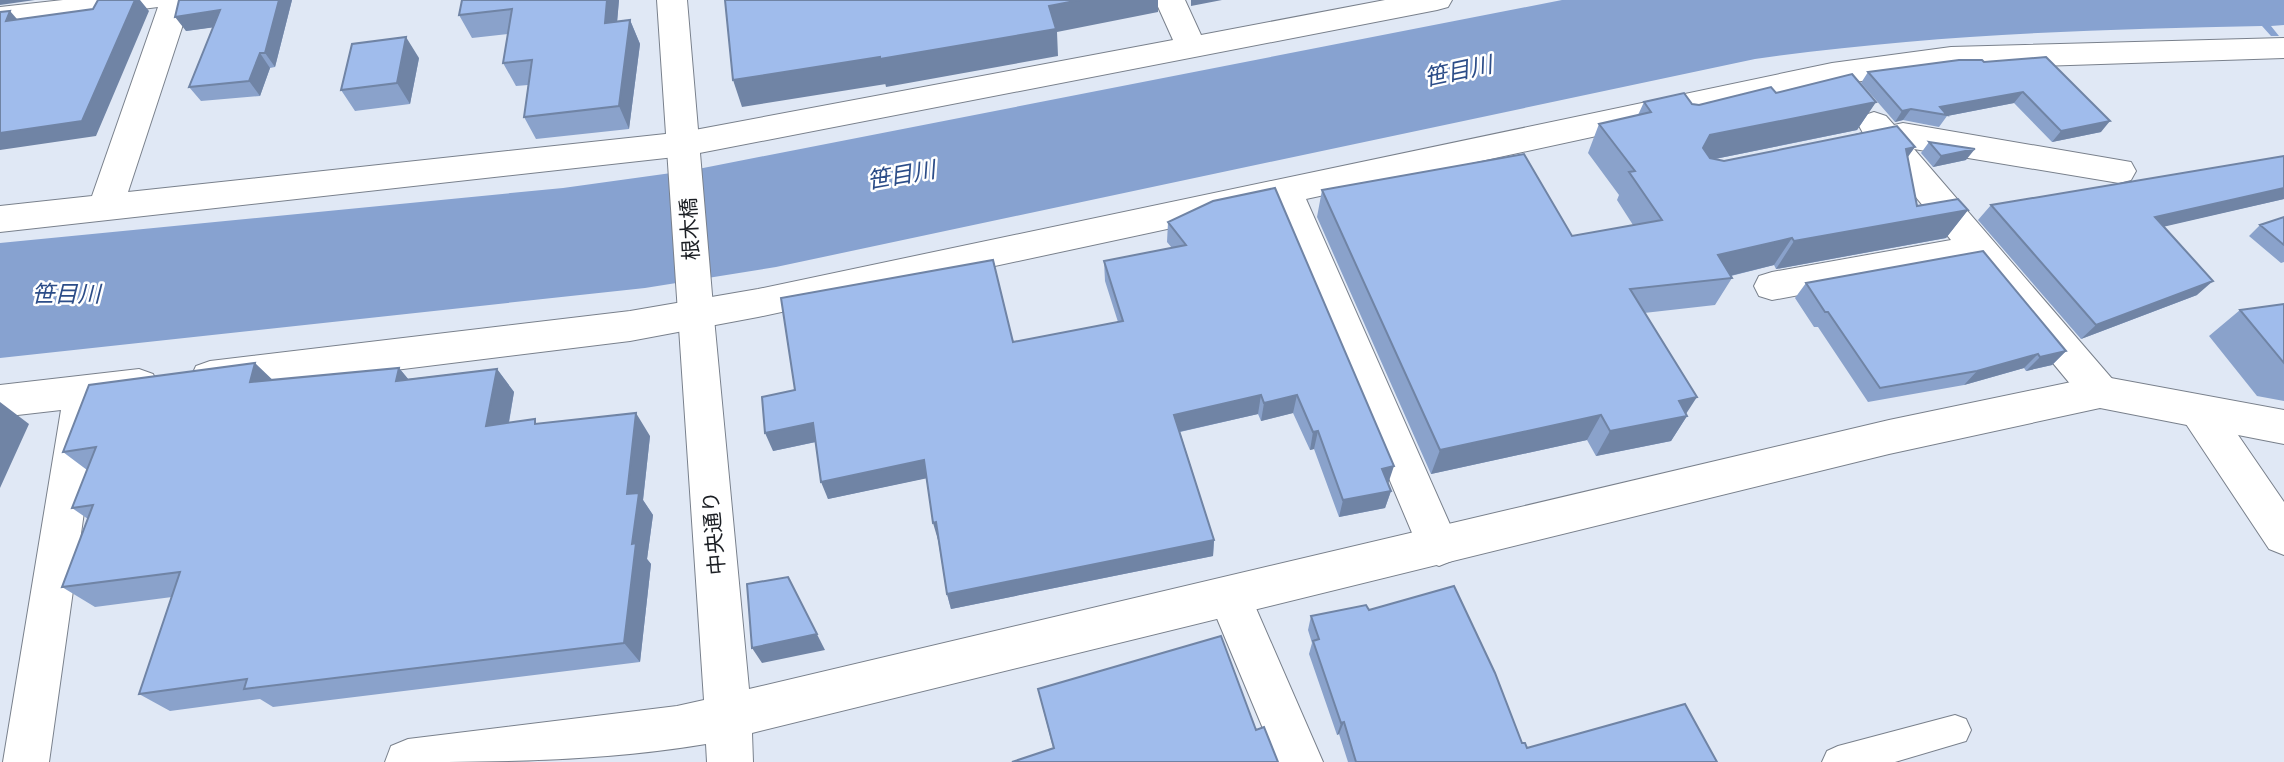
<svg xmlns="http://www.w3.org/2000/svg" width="2284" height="762" viewBox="0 0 2284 762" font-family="'DejaVu Sans','Noto Sans JP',sans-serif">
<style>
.water{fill:#87a2d0}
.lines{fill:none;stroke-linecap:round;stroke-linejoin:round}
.lane-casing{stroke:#79808c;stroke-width:2}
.street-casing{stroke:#79808c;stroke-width:2}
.secondary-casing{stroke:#79808c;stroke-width:2}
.lane{fill:#fff;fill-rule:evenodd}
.street{fill:#fff;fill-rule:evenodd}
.secondary{fill:#fff;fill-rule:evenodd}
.wall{fill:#8aa2cb}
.shaded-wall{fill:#7084a5}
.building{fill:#a0bcec;stroke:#7084a5;stroke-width:2}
.labels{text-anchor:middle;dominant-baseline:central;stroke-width:5;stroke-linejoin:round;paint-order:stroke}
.street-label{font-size:21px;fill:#1c1f24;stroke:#fff}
.water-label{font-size:23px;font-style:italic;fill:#2c4d88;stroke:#fff}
</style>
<rect width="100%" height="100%" fill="#e0e8f5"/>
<path class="water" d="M1562 0H2284V25L2271 26 2279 36H2271L2262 26C2092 29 1924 35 1755 59L776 267 645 288 0 358V243L563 188 693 170Z"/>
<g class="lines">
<defs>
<path id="lane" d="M1955 715 1966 719 1971 730 1966 741 1895 762H1822L1827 751 1838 746Z"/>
<path id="street" d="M63 0H191L128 192 684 132 1173 40 1155 0H1185L1201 35 1385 0H1452L1448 7 1437 10 684 156 0 232V206L92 196 158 7 0 27V7Z
M2284 38V58L1951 69 1832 85 1306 199 1460 547 1454 560 1439 566 1424 560 1418 547 1274 206 758 317 630 341 210 393 196 388 191 377 196 366 210 361 630 311 758 289 1832 63 1951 47Z
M1874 112 1886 116 1894 125 1903 123 2131 162 2136 171 2131 180 2119 183 1914 149 2114 381 2119 392 2114 403 2100 408 2086 403 1970 263 1772 300 1759 296 1754 286 1759 276 1772 272 1951 240 1879 152 1852 159 1840 155 1835 147 1840 139 1863 133 1858 124 1862 116Z
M139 369 153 374 158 385 153 396 139 401 99 405 49 762H3L61 410 0 417V385Z
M2200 396 2214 400 2284 502V555L2269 549 2186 424 2180 412 2186 400Z
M1230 577 1245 583 1323 762H1277L1208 597 1215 583Z"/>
<path id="secondary" d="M657 0H687L714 318 749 689 1889 420 2100 376 2284 410V444L2100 408 1889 454 752 733 753 762H707L706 744C601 762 492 762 385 762L391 746 408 739 677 706 704 700Z"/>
</defs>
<use href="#lane" class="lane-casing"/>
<use href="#street" class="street-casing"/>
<use href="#secondary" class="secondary-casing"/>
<use href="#lane" class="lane"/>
<use href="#street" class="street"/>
<use href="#secondary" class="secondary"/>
</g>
<path class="wall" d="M179 0H292L275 67 270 68 260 96 201 101 189 87 214 27 186 31Z
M462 0H619L617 22 630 20 640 44 629 129 536 139 524 117 528 85 516 86 503 63 508 34 472 38 459 15Z
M419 58 410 104 355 111 341 90Z
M1984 62 2101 132 2052 142 2014 103 1947 116 1939 127 1903 120 1895 122 1861 83 1868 72Z
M1776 93 1876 102 1857 130 1715 159 1724 161 1915 147 1907 157 1917 206 1968 210 1946 238 1776 269 1774 265 1731 276 1732 278 1715 305 1644 313 1687 416 1671 441 1596 456 1587 440 1431 474 1317 217 1322 190 1572 236 1633 225 1617 200 1619 195 1588 153 1599 124 1638 115 1644 102 1699 105Z
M1929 142 1966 160 1933 167 1921 153Z
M2284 156V199L2164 226 2197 295 2081 339 1978 220 1991 205Z
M2284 217V262L2281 263 2249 236 2260 225Z
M1168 222 1388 484 1391 491 1385 508 1339 517 1314 449 1310 450 1293 413 1261 421 1258 414 1180 432 1214 540 1213 556 951 609 947 594 938 540 926 478 828 499 816 442 773 451 795 390 1013 342 1118 322 1105 281 1104 261 1172 248 1167 242Z
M1806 283 2066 351 2052 365 2026 371 2024 368 1964 385 1868 402 1818 327H1814L1795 298Z
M2284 304V401L2257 396 2209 336 2240 310Z
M399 368 408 379 497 369 514 392 509 423 538 424 650 436 643 500 653 515 647 559 651 564 640 662 273 707 260 699 170 711 139 694 172 597 95 607 62 587 88 519 72 508 87 470 63 452 272 380Z
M1369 610 1527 748 1717 762H1348L1339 734 1337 735 1309 654 1312 643 1308 630 1311 616Z
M1038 689 1256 730 1053 748Z"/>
<path class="shaded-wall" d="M0 0H35L0 5Z
M135 0H140L149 11 96 136 0 150V133Z
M279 0H292L275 67 265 53Z
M607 0H619L615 46 605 23Z
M1080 0H1158V12L1057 32 1058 56 886 87 880 59 1049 6Z
M1191 0H1222L1191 6Z
M220 10 231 25 186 31 175 17Z
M10 11 24 27 6 21Z
M630 20 640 44 629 129 619 106Z
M406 37 419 58 410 104 397 83Z
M260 53 270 68 260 96 249 81Z
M880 57 886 84 742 107 733 80Z
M2023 92 2014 103 1947 116 1940 107Z
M1876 102 1857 130 1695 163 1710 135Z
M1911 109 1903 120 1895 122 1902 111Z
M2110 121 2101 132 2052 142 2061 131Z
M1915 147 1895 175 1906 149Z
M1975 149 1966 160 1933 167 1941 156Z
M2284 188V199L2141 232 2155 217Z
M1968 210 1946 238 1776 269 1794 241Z
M1792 238 1774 265 1713 280 1718 255Z
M2213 281 2197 295 2081 339 2096 325Z
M2066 351 2052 365 2026 371 2040 357Z
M2038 354 2024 368 1964 385 1977 371Z
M255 363 279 386 250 382Z
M399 368 419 392 396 381Z
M497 369 514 392 504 449 486 426Z
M1261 395 1258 414 1174 433V415Z
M1297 395 1293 413 1261 421 1264 403Z
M1697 397 1684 417 1687 416 1671 441 1596 456 1610 431 1679 401Z
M0 402 29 424 0 488Z
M636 413 650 436 643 500 653 515 647 559 651 564 640 662 624 643 632 544 627 494Z
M1601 415 1587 440 1431 474 1440 450Z
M813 423 820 441 773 451 765 433Z
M1318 431 1314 449 1310 450 1313 432Z
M924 460 928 478 828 499 821 482Z
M1394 466 1388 484 1382 469Z
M1391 491 1385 508 1339 517 1343 500Z
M936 522 941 539 938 540 933 523Z
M1214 540 1213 556 951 609 947 594Z
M788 577 825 650 762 663 752 648Z
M1344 722 1339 734 1337 735 1341 723Z"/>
<path class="building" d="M98 0H135L82 121 0 133V12L10 11 6 21 93 9Z
M179 0H279L265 53H260L249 81 189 87 220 10 175 17Z
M462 0H607L605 23 630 20 619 106 524 117 532 60 503 63 512 9 459 15Z
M725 0H1080L1049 6 1056 29 880 59V57L733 80Z
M406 37 397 83 341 90 352 44Z
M2046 57 2110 121 2061 131 2023 92 1940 107 1947 115 1911 109 1902 111 1868 72 1959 60H1982L1984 62Z
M1852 74 1876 102 1710 135 1703 148 1710 158 1724 161 1897 126 1915 147 1906 149 1917 206 1958 199 1968 210 1794 241 1792 238 1718 255 1732 278 1630 289 1697 397 1679 401 1687 416 1610 431 1601 415 1440 450 1322 190 1524 154 1572 236 1662 220 1629 172 1635 171 1599 124 1651 112 1644 102 1684 93 1692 104 1699 105 1771 87 1776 93Z
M1929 142 1975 149 1941 156Z
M2284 156V188L2155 217 2213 281 2096 325 1991 205Z
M1275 188 1394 466 1382 469 1391 491 1343 500 1318 431 1313 432 1297 395 1264 403 1261 395 1174 415 1214 540 947 594 936 522 933 523 924 460 821 482 813 423 765 433 762 397 795 390 781 298 993 260 1013 342 1123 321 1104 261 1186 245 1168 222 1213 201Z
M2284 217V245L2260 225Z
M1983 251 2066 351 2040 357 2038 354 1977 371 1880 388 1828 312H1825L1806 283Z
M2284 304V363L2240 310Z
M255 363 250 382 399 368 396 381 497 369 486 426 535 419V424L636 413 627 494 639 493 632 544 636 543 624 643 244 689 247 679 139 694 180 572 62 587 93 505 72 508 96 447 63 452 89 385Z
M788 577 817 634 752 648 747 584Z
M1454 586 1495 673 1522 743H1525L1527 748 1685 704 1717 762H1356L1344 722 1341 723 1313 641 1319 639 1311 616 1366 605 1369 610Z
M1221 636 1256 730 1264 727 1278 762H1012L1054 748 1038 689Z"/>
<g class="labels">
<g class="street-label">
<text transform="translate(690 229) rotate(-93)">根木橋</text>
<text transform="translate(714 533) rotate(-95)">中央通り</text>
</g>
<g class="water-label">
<text transform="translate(1458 71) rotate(-12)">笹目川</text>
<text transform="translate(901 175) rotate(-10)">笹目川</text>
<text x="66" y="294">笹目川</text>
</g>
</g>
</svg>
